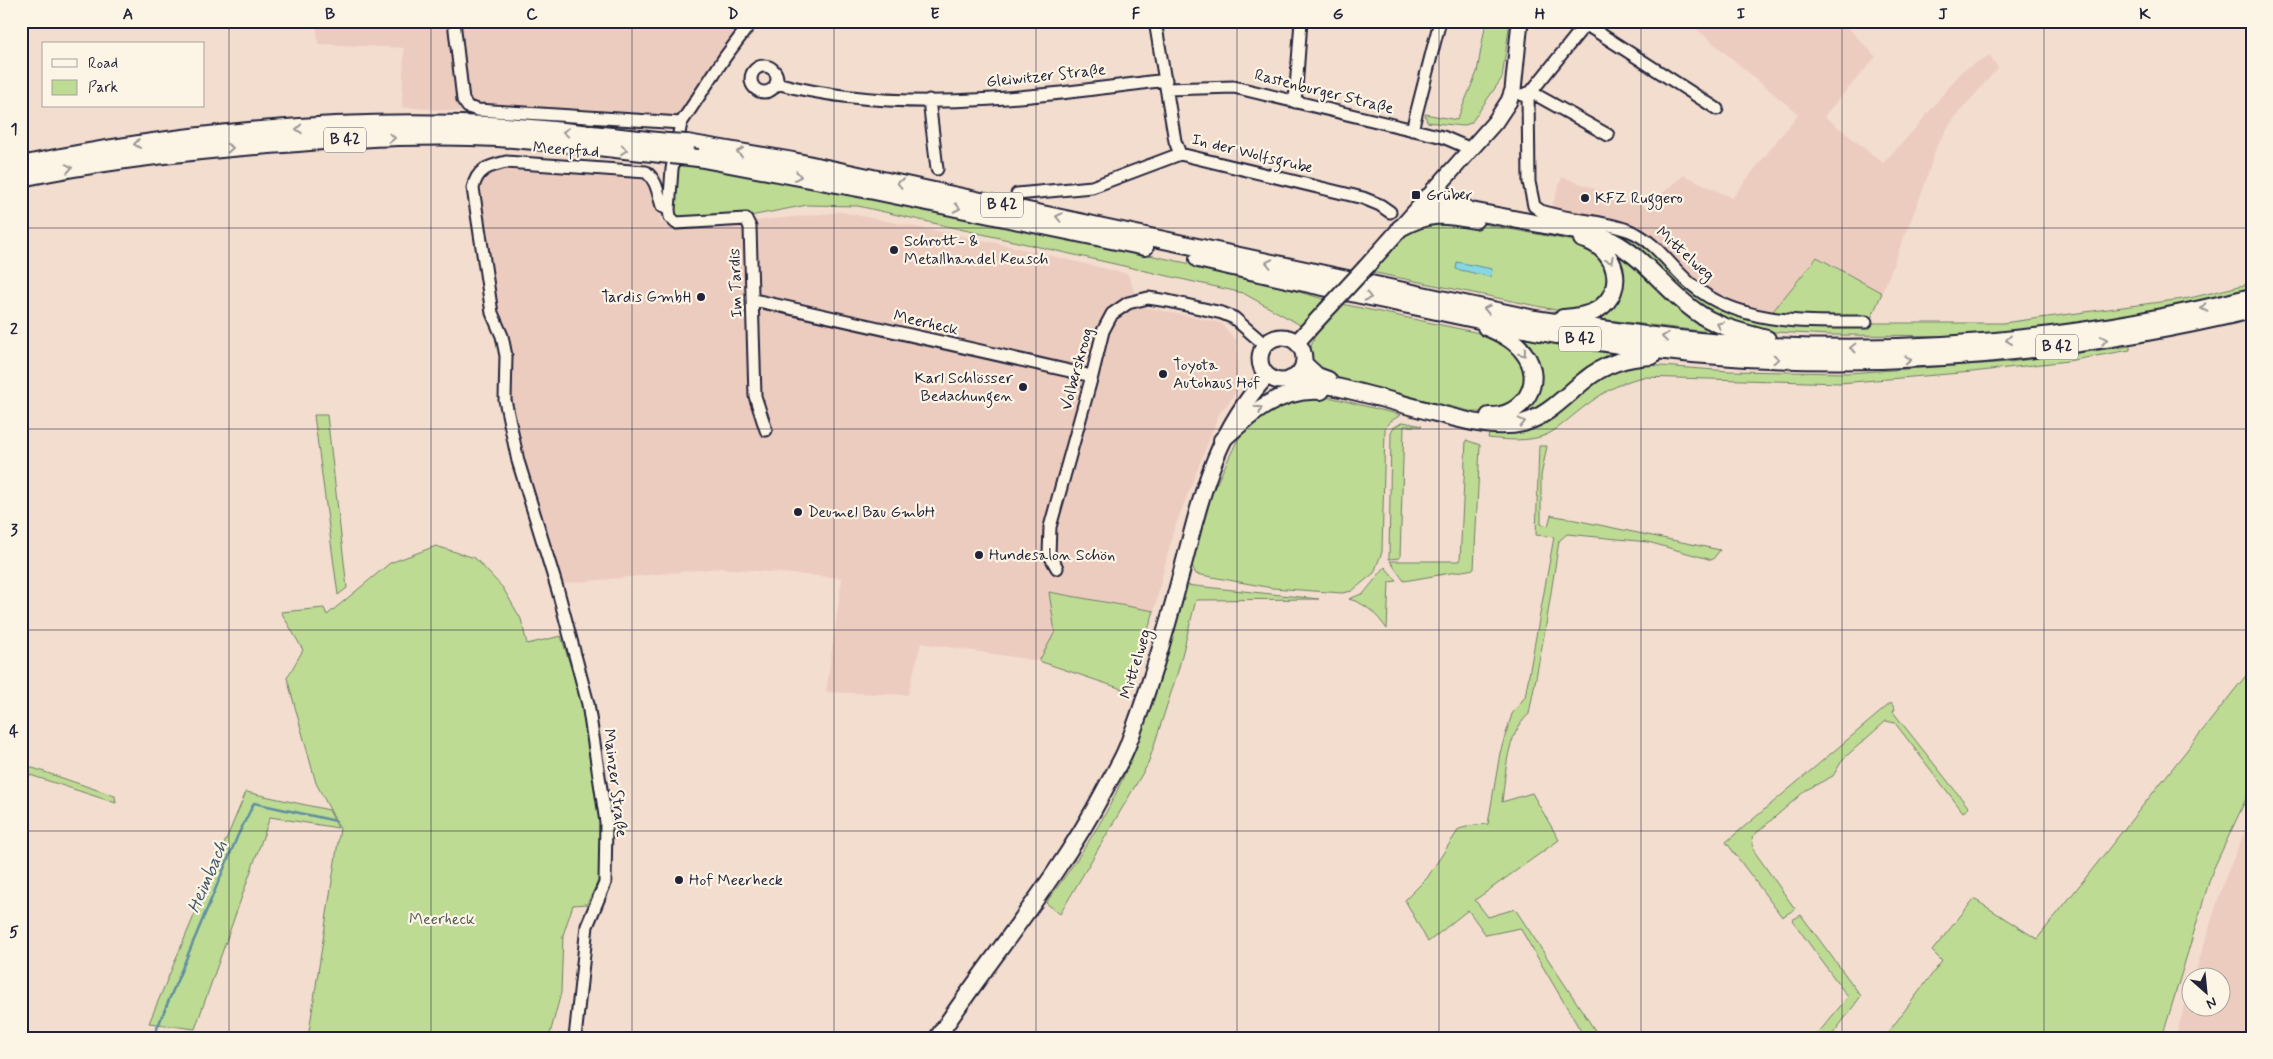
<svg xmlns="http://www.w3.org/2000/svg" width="2273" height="1059" viewBox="0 0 2273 1059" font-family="Mynerve,sans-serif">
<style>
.built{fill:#edccc0}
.green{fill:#bddb93;stroke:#707e67}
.water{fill:#87d7e3;stroke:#5f8fa0}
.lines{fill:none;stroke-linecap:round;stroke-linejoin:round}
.stream{stroke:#5f8fa0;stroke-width:2.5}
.minor-casing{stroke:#22223b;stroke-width:15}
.major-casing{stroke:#22223b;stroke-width:19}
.highway-casing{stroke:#22223b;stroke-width:20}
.minor{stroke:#fcf5e5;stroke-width:11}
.major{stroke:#fcf5e5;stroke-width:15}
.highway{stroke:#fcf5e5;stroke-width:16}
.major-bridge-casing{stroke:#22223b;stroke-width:19;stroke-linecap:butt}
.highway-bridge-casing{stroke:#22223b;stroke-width:20;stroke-linecap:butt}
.major-bridge{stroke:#fcf5e5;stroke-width:15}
.highway-bridge{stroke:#fcf5e5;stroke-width:16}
.oneway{stroke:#9a9698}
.grid{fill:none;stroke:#22223b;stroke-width:1;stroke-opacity:0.55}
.poi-dot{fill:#22223b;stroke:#fcf5e5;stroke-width:2}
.labels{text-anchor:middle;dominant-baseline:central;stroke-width:4.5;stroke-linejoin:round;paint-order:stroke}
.shield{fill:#fcf5e5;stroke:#63616e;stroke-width:1}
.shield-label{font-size:15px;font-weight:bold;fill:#22223b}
.street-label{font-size:16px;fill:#22223b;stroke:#fcf5e5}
.poi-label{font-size:16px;fill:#22223b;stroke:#fcf5e5;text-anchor:start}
.park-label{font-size:16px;fill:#505a55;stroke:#fcf5e5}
.water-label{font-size:18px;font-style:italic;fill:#40586d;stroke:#fcf5e5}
.neatline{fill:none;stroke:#22223b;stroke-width:2}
.grid-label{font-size:16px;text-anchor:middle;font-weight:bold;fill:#22223b}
</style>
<rect width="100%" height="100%" fill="#f3ddcf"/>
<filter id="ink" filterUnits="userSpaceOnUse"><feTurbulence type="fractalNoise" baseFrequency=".02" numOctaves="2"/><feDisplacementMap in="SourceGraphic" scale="10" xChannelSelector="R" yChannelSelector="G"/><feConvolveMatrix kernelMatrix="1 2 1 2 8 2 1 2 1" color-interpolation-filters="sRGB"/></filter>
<g filter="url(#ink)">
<path class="built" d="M316 21H752L682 129 402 107 404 48 318 44Z
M1687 21H1842L1876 57 1824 116 1883 163 1914 130 1962 71 1990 55 1998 68 1952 121 1936 147 1924 187 1882 293 1817 257 1769 316 1712 299 1550 212 1562 177 1646 207 1684 175 1732 198 1798 114Z
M495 169 647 180 656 194 661 223 687 228 841 212 1001 244 1128 274 1140 306 1221 323 1237 341V390L1230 401 1219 414 1173 532 1154 611 1050 592 1055 632 1039 661 921 643 908 695 826 692 842 578 720 568 560 584 508 401 509 362 489 259 481 185Z
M2252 814V1038H2179L2176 1035 2190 988V1006H2220V976H2194L2224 881Z"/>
<path class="green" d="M1486 21H1510L1502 78 1471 123 1462 126 1427 122 1425 114 1457 120 1477 72Z
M678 162 871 195 1228 272 1324 299 1302 326 1243 293 858 206 807 205 745 217 680 220 672 211Z
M1550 212 1625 225 1712 299 1769 316 1817 257 1882 293 1869 323H2003L2190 298 2252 283V291L2088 324 1972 336 1830 335 1757 331 1706 312 1674 285Z
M1455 219 1580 242 1599 252 1611 276 1604 296 1583 310 1561 311 1371 272 1395 243 1416 225Z
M1607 245 1726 334 1590 318 1612 303Z
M1342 304 1484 334C1516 348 1519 351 1528 384L1513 405 1486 412H1474L1335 379 1311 363C1306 337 1326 322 1342 304Z
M1515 337 1619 355 1535 412 1510 418 1535 397Z
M2130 346V350L2068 361 1972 372 1840 383 1643 377C1616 383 1596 397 1575 414 1566 421 1557 430 1546 435 1528 442 1507 440 1488 438L1490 430 1506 431 1613 372 1631 366 1648 365 1729 371 1848 373 2010 362Z
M1317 397 1333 398 1401 415 1389 422 1385 429 1382 552 1374 573 1352 591 1342 593 1272 588 1196 574 1191 564 1210 497 1237 441 1247 427 1285 403Z
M314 415H327L347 588 338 595Z
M1403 422 1422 426H1404L1400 558 1389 559 1391 433 1393 428Z
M1466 440 1480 445 1474 569 1404 581 1390 561H1460Z
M1539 446H1547L1541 476V524L1548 526 1551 515 1720 550 1712 560 1648 542 1567 534 1559 541 1546 625 1529 714C1506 735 1506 772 1502 802L1532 793 1559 840 1475 900 1488 917 1515 909 1600 1038H1585L1520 928 1486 935 1468 910 1428 942 1405 900 1427 878 1459 829 1474 825 1488 824 1500 753 1512 714 1525 697 1554 537 1536 535Z
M436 546 475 558 503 588 521 619 527 644 561 636 581 699 604 833V869L587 904 573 905 563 935 561 993 550 1034 547 1035V1038H308L340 829 316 783 287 678 303 650 281 612 324 608 327 615 390 563Z
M1385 567 1397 581 1389 582 1387 629C1376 614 1367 604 1349 599L1364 593Z
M1186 585 1319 599 1196 600 1178 671 1148 764 1060 914 1046 903C1074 864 1103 824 1122 780 1151 718 1168 651 1186 585Z
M1049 592 1154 611 1128 691 1039 661 1055 632Z
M2252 668V786L2212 872 2162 1038H1941L1932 1033 1929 1038H1884L1942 961 1932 951 1974 899 2037 939Z
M1891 703 1895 709 1893 712 1969 808 1963 812 1895 723 1886 721 1843 759 1833 776 1806 790 1752 837 1754 851 1795 909 1782 917 1726 842Z
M21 764 115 796 116 803 21 772Z
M246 792 329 810 338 828 270 817 195 1029 149 1023Z
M1801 915 1861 996 1830 1038H1814L1848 997 1792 920Z"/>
<path class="water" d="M1457 262 1492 269 1491 277 1456 269Z"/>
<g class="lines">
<path class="stream" d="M153 1038 238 835 254 803 336 821"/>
<defs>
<path id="minor" d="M454 21 463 100 468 107 478 110 681 123
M752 21 725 57 681 123 672 169 669 210 670 217 676 223 746 219 750 227 755 396 766 430
M1155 21 1175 141 1180 154
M1585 24 1717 109
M751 79a13 13 0 1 1 26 0a13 13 0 1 1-26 0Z
M776 83C903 117 1038 96 1166 80
M1167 89 1234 87 1443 137 1471 149
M1531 92 1608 135
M1528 94 1529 182 1534 206 1541 211C1570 221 1602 220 1630 231 1656 241 1671 268 1692 285 1740 325 1807 322 1866 322
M1522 95 1531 92 1588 21
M929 100 937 169
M1295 102 1301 21
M1412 130 1440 21
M1017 194 1092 187 1180 154 1363 198 1380 205 1390 212
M754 300 1092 376
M1057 568 1049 554 1050 527 1092 376 1103 331 1112 314 1128 303 1148 298 1168 301 1222 313 1234 318 1265 345
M575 1038 587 926 605 883 606 822 588 704 558 591 518 461 505 400 506 356 502 336 492 313 473 188C477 169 489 166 506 162L646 172C657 180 658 194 662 206L669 210"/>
<path id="major" d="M1366 267 1495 122 1509 101 1513 90 1520 21
M1260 359a22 22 0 1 1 44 0a22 22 0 1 1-44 0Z
M1297 342 1331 305
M937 1038C992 955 1058 879 1104 791 1112 776 1121 762 1127 747 1149 691 1166 632 1181 574 1201 499 1213 435 1267 376"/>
<path id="highway" d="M687 143 793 161 1535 319C1607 330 1679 341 1753 345 1920 355 2089 338 2252 297
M698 158 874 191 1145 247
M21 165C171 133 337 118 490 125 549 128 608 136 667 142
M21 178C113 159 205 149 298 143 364 138 432 134 498 138 555 142 613 149 671 155
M1435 189 1460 206 1471 211 1602 236C1644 254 1660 286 1695 311 1717 327 1742 332 1767 339
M1426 198 1436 209 1446 215
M1400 228C1429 212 1443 214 1475 220
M1198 259C1271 276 1345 292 1418 307 1509 327 1600 345 1693 354 1881 371 2068 354 2252 310
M1563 318C1574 317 1587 316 1597 310 1629 290 1616 247 1582 239
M1486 327C1500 333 1515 340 1524 353 1546 382 1523 417 1489 416
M1304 364 1317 376 1328 380
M1291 379C1340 385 1389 401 1436 413 1463 420 1495 430 1523 423 1548 416 1565 396 1585 380 1604 364 1627 357 1652 356
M1222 440C1250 414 1280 388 1321 391"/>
</defs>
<use href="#minor" class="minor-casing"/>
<use href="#major" class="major-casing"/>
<use href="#highway" class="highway-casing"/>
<use href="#minor" class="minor"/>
<use href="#major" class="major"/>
<use href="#highway" class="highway"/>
<defs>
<path id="major-bridge" d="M1331 305 1366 267"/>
<path id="highway-bridge" d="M667 142 687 143
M671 155 698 158"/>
</defs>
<use href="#major-bridge" class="major-bridge-casing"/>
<use href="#highway-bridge" class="highway-bridge-casing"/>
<use href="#major-bridge" class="major-bridge"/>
<use href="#highway-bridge" class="highway-bridge"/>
</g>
<defs><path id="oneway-chevron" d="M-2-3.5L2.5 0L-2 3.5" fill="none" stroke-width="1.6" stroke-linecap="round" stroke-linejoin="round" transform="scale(1.25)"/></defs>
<g class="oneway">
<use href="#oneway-chevron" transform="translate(299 129) rotate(176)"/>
<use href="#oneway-chevron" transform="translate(566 132) rotate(-175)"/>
<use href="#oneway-chevron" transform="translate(392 138) rotate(-1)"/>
<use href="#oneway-chevron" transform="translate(137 144) rotate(172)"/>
<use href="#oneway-chevron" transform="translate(230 148) rotate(-4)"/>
<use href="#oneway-chevron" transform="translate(624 150) rotate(5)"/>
<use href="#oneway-chevron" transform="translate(740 152) rotate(-171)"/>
<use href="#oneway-chevron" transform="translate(69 168) rotate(-11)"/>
<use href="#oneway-chevron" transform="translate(798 176) rotate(11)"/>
<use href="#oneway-chevron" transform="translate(900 183) rotate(-168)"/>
<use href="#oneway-chevron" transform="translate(957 208) rotate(12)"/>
<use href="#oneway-chevron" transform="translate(1059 217) rotate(-168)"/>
<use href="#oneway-chevron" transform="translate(1610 260) rotate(62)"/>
<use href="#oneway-chevron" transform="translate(1269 263) rotate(-168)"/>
<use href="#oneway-chevron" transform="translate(1368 297) rotate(12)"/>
<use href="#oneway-chevron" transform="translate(2204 308) rotate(167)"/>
<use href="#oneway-chevron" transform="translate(1487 309) rotate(-169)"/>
<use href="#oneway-chevron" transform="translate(1720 325) rotate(-155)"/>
<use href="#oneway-chevron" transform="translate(1665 337) rotate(-174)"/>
<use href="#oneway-chevron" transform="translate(2009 340) rotate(173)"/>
<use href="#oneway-chevron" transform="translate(2104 340) rotate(-10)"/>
<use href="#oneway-chevron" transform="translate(1853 348) rotate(179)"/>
<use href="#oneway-chevron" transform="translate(1523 353) rotate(52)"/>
<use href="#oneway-chevron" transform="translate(1776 359) rotate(2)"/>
<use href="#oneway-chevron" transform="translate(1908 360) rotate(-2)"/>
<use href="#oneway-chevron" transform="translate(1259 409) rotate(-34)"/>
<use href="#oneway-chevron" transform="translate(1522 422) rotate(-13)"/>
</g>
</g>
<path class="grid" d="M229 21V1038M431 21V1038M632 21V1038M834 21V1038M1036 21V1038M1237 21V1038M1439 21V1038M1641 21V1038M1842 21V1038M2044 21V1038M21 228H2252M21 429H2252M21 630H2252M21 831H2252"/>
<g class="poi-dot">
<rect x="1411" y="190" width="10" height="10" rx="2.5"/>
<circle cx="1585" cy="198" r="5"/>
<circle cx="894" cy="250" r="5"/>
<circle cx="701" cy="297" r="5"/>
<circle cx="1163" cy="374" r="5"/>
<circle cx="1023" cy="387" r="5"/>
<circle cx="798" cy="512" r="5"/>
<circle cx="979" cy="555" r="5"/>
<circle cx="679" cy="880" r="5"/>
</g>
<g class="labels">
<g class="shield">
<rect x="324" y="127.5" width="42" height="25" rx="4"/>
<rect x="981" y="192.5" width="42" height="25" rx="4"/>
<rect x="1559" y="326.5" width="42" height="25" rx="4"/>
<rect x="2036" y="334.5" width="42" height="25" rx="4"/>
</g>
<g class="shield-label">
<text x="345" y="140">B 42</text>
<text x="1002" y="205">B 42</text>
<text x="1580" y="339">B 42</text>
<text x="2057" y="347">B 42</text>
</g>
<g class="street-label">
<text transform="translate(1046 76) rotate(-6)">Gleiwitzer Straße</text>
<text transform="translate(1324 92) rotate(14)">Rastenburger Straße</text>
<text transform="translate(566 150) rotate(4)">Meerpfad</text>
<text transform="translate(1252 154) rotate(14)">In der Wolfsgrube</text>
<text transform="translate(1685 254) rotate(42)">Mittelweg</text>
<text transform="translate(736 283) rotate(-92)">Im Tardis</text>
<text transform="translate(926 323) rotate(13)">Meerheck</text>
<text transform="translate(1077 369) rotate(-75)">Volberskroog</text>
<text transform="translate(1136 664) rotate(-73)">Mittelweg</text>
<text transform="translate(615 783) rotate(83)">Mainzer Straße</text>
</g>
<g class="poi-label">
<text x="1426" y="195">Grüber</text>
<text x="1595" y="198">KFZ Ruggero</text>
<text x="904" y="241">Schrott- &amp;<tspan x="904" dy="18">Metallhandel Keusch</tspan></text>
<text x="691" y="297" text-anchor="end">Tardis GmbH</text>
<text x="1173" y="365">Toyota<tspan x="1173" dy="18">Autohaus Hof</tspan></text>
<text x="1013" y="378" text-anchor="end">Karl Schlösser<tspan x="1013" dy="18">Bedachungen</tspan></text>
<text x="808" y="512">Deumel Bau GmbH</text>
<text x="989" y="555">Hundesalon Schön</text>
<text x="689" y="880">Hof Meerheck</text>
</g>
<g class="park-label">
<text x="442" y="919">Meerheck</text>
</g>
<g class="water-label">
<text transform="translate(208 877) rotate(-67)">Heimbach</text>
</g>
</g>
<rect width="2273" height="1059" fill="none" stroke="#fcf5e5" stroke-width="55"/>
<rect x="42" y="42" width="162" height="65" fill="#fcf5e5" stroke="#a5a1a1"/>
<rect x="52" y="59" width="25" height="8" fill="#fcf5e5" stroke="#a5a1a1"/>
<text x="88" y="68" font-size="15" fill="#22223b">Road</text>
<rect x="52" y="80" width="25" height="15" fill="#bddb93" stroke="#a5a1a1"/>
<text x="88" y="92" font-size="15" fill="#22223b">Park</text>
<g transform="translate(2206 992) rotate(153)"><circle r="24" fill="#fcf5e5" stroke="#a5a1a1"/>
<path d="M0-4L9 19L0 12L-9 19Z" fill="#22223b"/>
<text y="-8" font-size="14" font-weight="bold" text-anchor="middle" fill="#22223b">N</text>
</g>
<rect x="28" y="28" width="2218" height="1004" class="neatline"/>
<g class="grid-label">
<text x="128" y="19">A</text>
<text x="330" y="19">B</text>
<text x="532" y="19">C</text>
<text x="733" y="19">D</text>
<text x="935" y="19">E</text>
<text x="1136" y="19">F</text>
<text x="1338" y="19">G</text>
<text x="1540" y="19">H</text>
<text x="1741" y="19">I</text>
<text x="1943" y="19">J</text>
<text x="2145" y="19">K</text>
<text x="14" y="134">1</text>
<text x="14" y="334">2</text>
<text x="14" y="535">3</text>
<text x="14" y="736">4</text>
<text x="14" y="937">5</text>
</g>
</svg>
